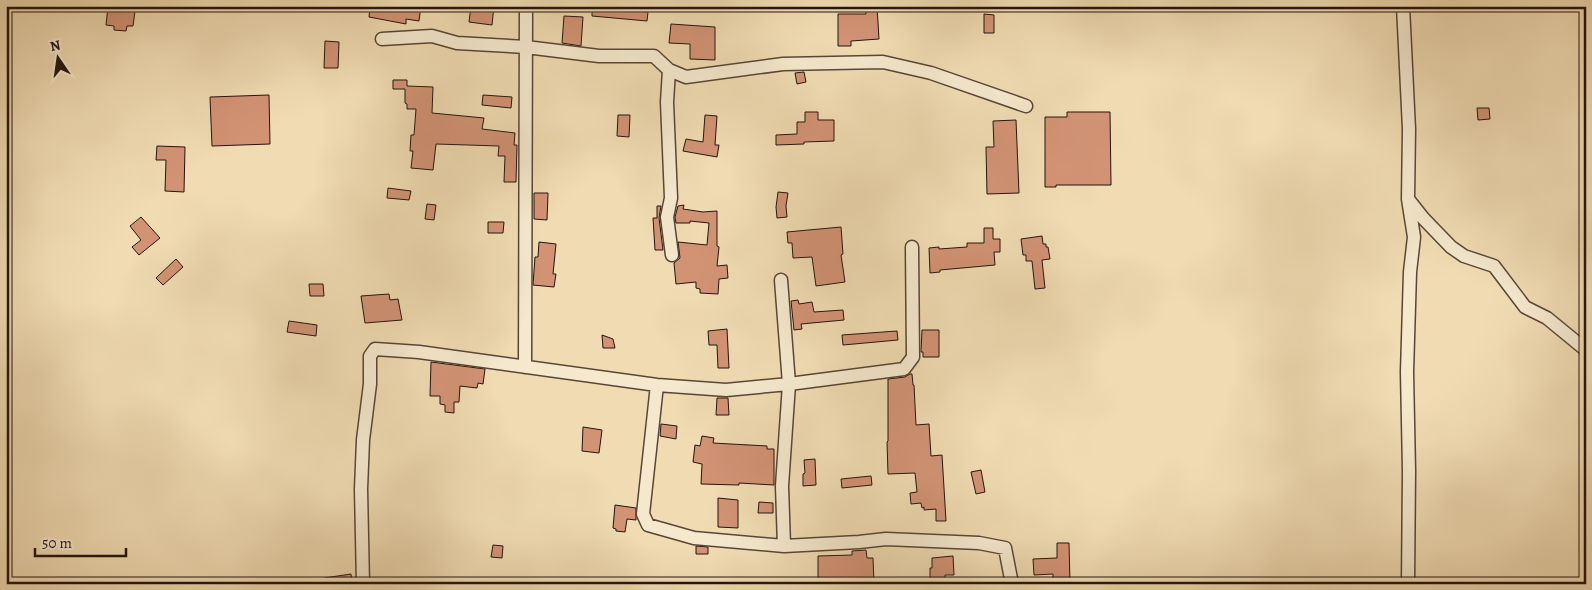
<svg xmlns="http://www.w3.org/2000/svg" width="1592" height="590" viewBox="0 0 1592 590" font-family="Alegreya,serif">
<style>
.building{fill:#d29375;stroke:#24140e}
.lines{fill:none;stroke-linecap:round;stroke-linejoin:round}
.minor-casing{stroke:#574637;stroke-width:15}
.minor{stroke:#f5e8cd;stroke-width:12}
</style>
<rect width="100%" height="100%" fill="#f0dbb2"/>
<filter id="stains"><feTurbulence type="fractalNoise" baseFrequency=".004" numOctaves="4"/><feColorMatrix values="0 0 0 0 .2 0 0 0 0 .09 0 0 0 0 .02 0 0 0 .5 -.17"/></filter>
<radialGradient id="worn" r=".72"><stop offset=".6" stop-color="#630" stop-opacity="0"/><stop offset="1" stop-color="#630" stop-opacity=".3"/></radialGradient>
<path class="building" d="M108 6H130V11H135L133 26H127L126 31 114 30V26L106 25Z
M370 6H421L419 21 406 19V24L369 17Z
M471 6H494L492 25 469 22Z
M865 6H877L879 39 851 41V46H838V14H866Z
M592 7 648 12 647 21 592 16Z
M984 14 994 15V33H984Z
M564 16 583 17 581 46 562 43Z
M671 24 715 27V60L690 59V44L669 43Z
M325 41 339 42 338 68H324Z
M804 72 806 82 797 84 795 73Z
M393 80H407V86L433 87 432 113 484 118 482 129 515 133 514 145H517L516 182H504L505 156H498L499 146 436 144 433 170 411 168 413 151H410L411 135H414L416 109H407V104L405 103V89H393Z
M269 95 270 144 212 146 210 97Z
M483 95 512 97 511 108 482 105Z
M1477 108H1489L1490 119 1478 120Z
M805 112H818V120H834V141L804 142V144L776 145V135L797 134V122H805Z
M1067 112H1110L1111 185H1056V187H1045V117H1067Z
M618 115H630L629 137 617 136Z
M705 115 717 116 715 145H719L717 157 683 151 686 139 703 142Z
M1016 120 1019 193 987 194 986 147H994L993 121Z
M157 146 185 147 184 192 165 191 166 160H156Z
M388 188 411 191 409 200 387 198Z
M778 192 788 193 786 206 787 217 777 218 776 207Z
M534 193H548L547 220 534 219Z
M427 204 436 205 434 220 425 219Z
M684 205 683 209 703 212 717 211V246L719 247 717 266 727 265 728 278 719 279 718 294 700 293V289L696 288V282L676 284 674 263 680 258 678 242 707 245 709 223 690 221V223H676L675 217 678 206Z
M657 206H661L659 218 663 250H655L653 218H657Z
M141 217 160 238 139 255 132 247 141 240 130 226Z
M488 222H504L503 233H488Z
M841 227 843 254 841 255 845 282 816 286 812 257 793 258 792 243H788L787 232Z
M984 228H993V239H1000V252H994L995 265 940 270V272L930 273 929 248 939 247V249L967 247V243H984Z
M1042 236 1043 244H1046V247H1048L1050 259 1042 260 1045 288 1035 289 1032 261H1026V255H1023L1021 239Z
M539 242 556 244 553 274H556L554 287 533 285 535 257H538Z
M176 259 183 267 163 285 156 278Z
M309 284H323L324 296H310Z
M389 294 390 300 398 299 402 320 365 323 361 296Z
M798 300 799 304 812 302 814 312 843 310 844 320 801 324 802 329 794 330 791 301Z
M289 321 317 325 316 336 287 332Z
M727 329 729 368H718L717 345H709L708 331Z
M922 330H939V357H923V352H921Z
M897 331 898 340 843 345 842 335Z
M602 335 613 339 615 348H603Z
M431 362 485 369 483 384 478 383 477 388 460 386 459 402H454V413L445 412V405L440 404V396H430Z
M910 374H912L913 385H914L916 425 929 424 931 456 942 455 946 521H936V509L924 510V507L922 508 921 503 911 504 910 493 917 492 915 473 888 474 887 442 888 441V379L905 377Z
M717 398H728L729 415H716Z
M661 424 677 426 676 439 660 436Z
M583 427 602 430 599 453 582 451Z
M702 436 714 438 713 443 767 446V449H774V485L739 483V485L701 484 702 464 693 462 695 445 700 446Z
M815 459 816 485 803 486V474L805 473 804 460Z
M981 470 985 492 976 494 971 472Z
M871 476 872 485 842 488 841 479Z
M718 498 738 500V528L718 527Z
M759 502 773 503V513H758Z
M615 505 636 508V520L627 519 625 532 616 531V529L613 528Z
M1057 543H1069L1070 584H1053V574L1034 575 1033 559 1057 558Z
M493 545 503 546 502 558 491 557Z
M696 546 708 547V554H696Z
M866 550 867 558H873L874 583 818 584V556L852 555V551Z
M953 556 954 575H945V584H930V568H932V558Z
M351 574 352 584H324V578Z"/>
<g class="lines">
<defs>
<path id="minor" d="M1403 6 1409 129 1408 199 1414 237 1410 272 1407 372 1409 471 1408 584
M382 39 432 36 457 43 526 47 599 56H654L669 70 686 77 783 64 883 62 931 73 1026 106
M669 70 667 102 671 198 667 217 672 255
M1408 199 1423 218 1451 247 1464 256 1494 266 1525 307 1547 318 1586 350
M781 280 789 384 782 486 784 546
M525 367 526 6
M657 385 643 514 648 525 694 538 784 546 859 542 886 539 979 543 1005 548 1012 584
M363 584 361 489 363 440 370 384V356L375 349 419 352 657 385 726 390 789 384 904 369 913 357 912 247"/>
</defs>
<use href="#minor" class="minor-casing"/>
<use href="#minor" class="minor"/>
</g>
<rect width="1592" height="590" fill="none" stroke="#f0dbb2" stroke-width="25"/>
<rect x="8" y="8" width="1577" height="575" fill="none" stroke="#24140e" stroke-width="2.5"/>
<rect x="12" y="12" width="1567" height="565" fill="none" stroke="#24140e"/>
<g transform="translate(58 58) rotate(347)" stroke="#f5e8cd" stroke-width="4" paint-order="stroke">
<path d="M0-4L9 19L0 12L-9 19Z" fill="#24140e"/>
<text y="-8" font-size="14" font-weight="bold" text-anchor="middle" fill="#24140e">N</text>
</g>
<path d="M35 548v8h91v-8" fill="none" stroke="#24140e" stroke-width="2.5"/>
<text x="42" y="548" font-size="15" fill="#24140e" stroke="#f5e8cd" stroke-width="4" paint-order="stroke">50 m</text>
<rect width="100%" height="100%" filter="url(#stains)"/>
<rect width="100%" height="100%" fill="url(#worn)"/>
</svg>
